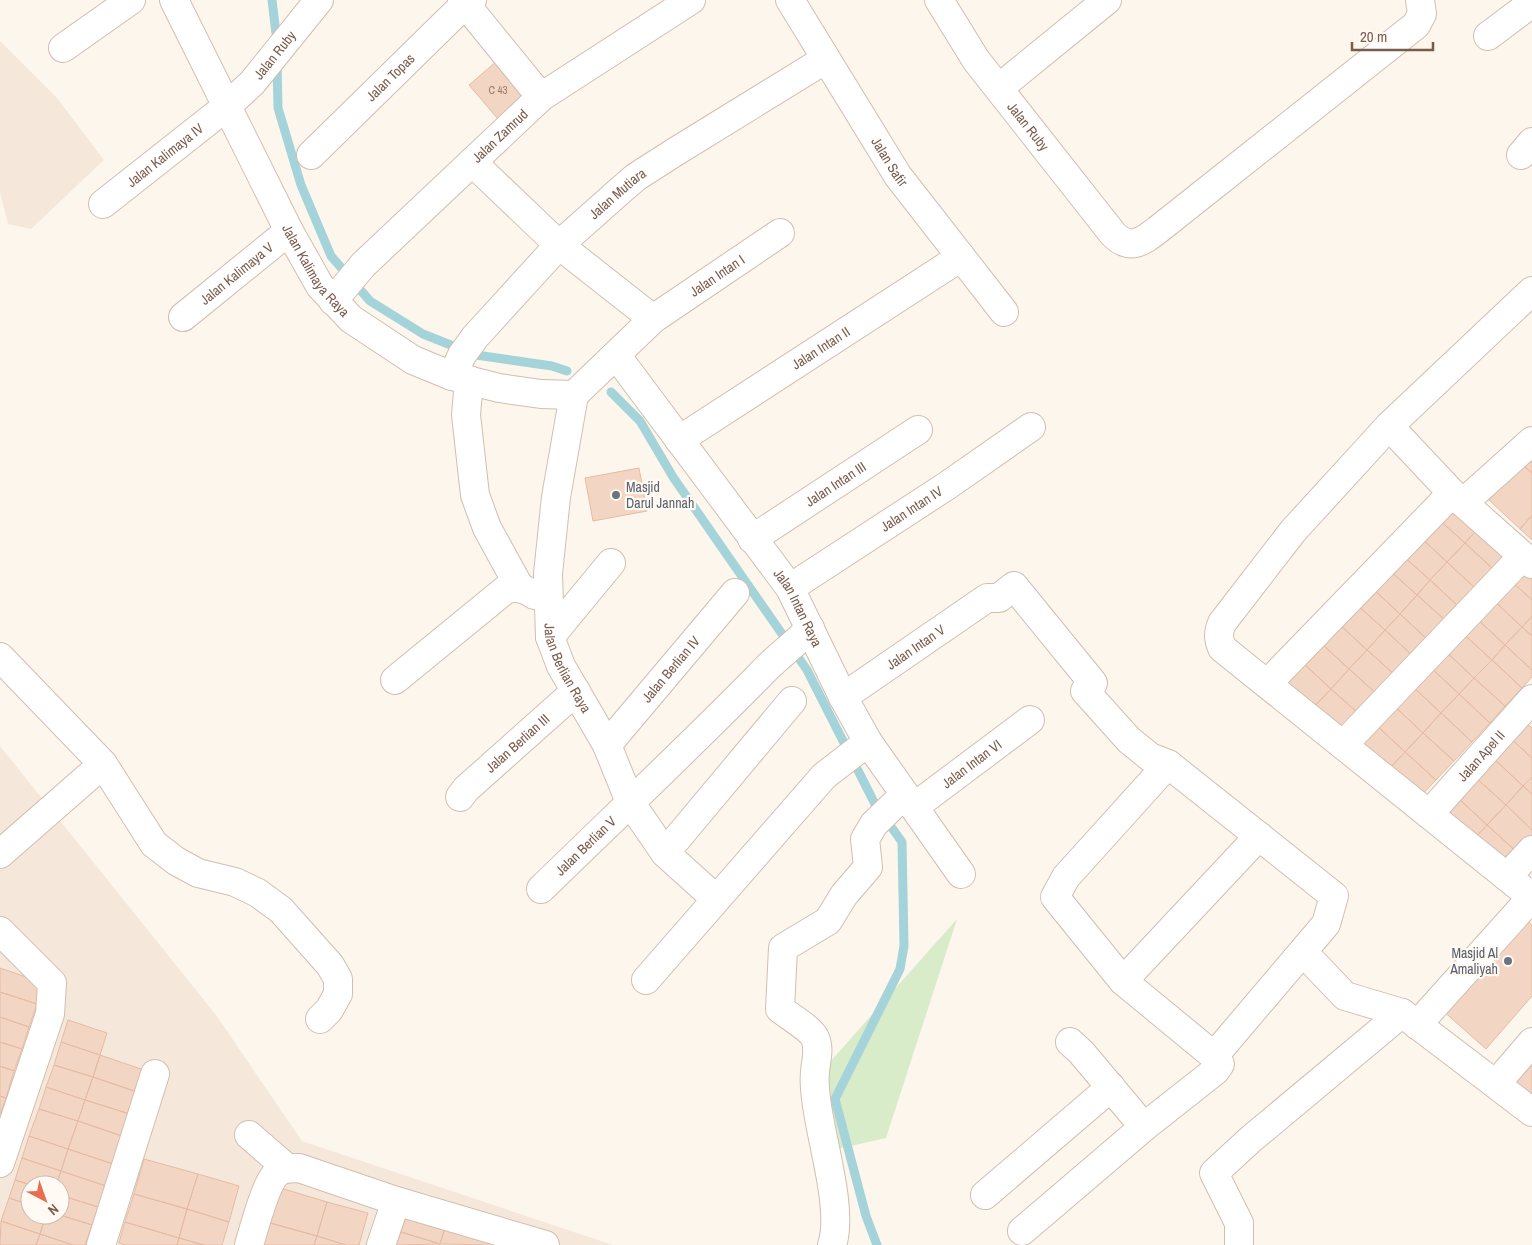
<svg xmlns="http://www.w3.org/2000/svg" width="1532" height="1245" viewBox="0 0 1532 1245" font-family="'Archivo Narrow',sans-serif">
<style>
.residential{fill:#f5e8da;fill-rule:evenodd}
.green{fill:#d8ecc9}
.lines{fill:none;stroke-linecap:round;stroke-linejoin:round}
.stream{stroke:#a5d3da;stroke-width:9}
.building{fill:#f3d5c3;stroke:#e6bba3}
.minor-casing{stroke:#d1beb0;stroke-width:30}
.minor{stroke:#fff;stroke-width:28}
.worship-dot{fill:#6b7280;stroke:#fffaf3;stroke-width:2}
.labels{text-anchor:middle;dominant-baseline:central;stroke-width:4.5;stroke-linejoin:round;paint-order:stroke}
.number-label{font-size:11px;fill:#987a6a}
.street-label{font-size:14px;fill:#7a5c4d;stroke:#fffaf3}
.worship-label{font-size:14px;fill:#5b616d;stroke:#fffaf3;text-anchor:start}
</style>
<rect width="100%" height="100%" fill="#fdf6ec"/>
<path class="residential" d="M0 41 57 98 104 160 31 229 8 224 0 192Z
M0 746 216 1015 302 1141 613 1245H0ZM30 1185H60V1215H30Z"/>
<path class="green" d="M957 919 886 1138 837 1149 822 1071Z"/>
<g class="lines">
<path class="stream" d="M272 0 277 42
M277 62 278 108 301 185 331 256 370 301 423 334 476 355 552 366 567 371
M611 392 640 421 673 477 807 670 875 804 902 842 904 946 900 969 835 1099 866 1216 877 1245"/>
</g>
<path class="building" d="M497 61 526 95 498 119 469 85Z
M1532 453V473L1522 464Z
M1522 464 1532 473V515L1520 529 1489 500Z
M639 468 647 511 593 521 585 478Z
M1453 498 1482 524 1465 543 1436 517Z
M1532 515V540L1520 529Z
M1436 517 1465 543 1447 562 1419 536Z
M1482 524 1510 550 1492 568 1465 543Z
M1419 536 1447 562 1430 580 1402 555Z
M1465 543 1492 568 1475 588 1447 562Z
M1402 555 1430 580 1417 595 1388 569Z
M1447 562 1475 588 1458 606 1430 580Z
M1532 566V600L1508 578Z
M1388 569 1417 595 1400 614 1372 588Z
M1508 578 1532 600V616L1522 627 1490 597Z
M1430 580 1458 606 1445 620 1417 595Z
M1372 588 1400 614 1385 630 1356 604Z
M1417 595 1445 620 1427 639 1400 614Z
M1490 597 1522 627 1505 645 1473 615Z
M1356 604 1385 630 1367 650 1339 624Z
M1400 614 1427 639 1413 656 1385 630Z
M1473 615 1505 645 1492 660 1459 630Z
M1532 616V636L1522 627Z
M1339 624 1367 650 1349 669 1321 643Z
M1522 627 1532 636V670L1505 645Z
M1385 630 1413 656 1395 675 1367 650Z
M1459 630 1492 660 1474 678 1442 648Z
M1321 643 1349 669 1331 689 1303 663Z
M1505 645 1532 670V677L1522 688 1492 660Z
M1442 648 1474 678 1459 694 1427 664Z
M1367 650 1395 675 1377 694 1349 669Z
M1492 660 1522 688 1505 706 1474 678Z
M1303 663 1331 689 1314 707 1286 681Z
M1427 664 1459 694 1441 713 1409 683Z
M1349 669 1377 694 1359 714 1331 689Z
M1474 678 1505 706 1490 723 1459 694Z
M1409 683 1441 713 1423 733 1391 703Z
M1331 689 1359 714 1342 732 1314 707Z
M1459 694 1490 723 1472 742 1441 713Z
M1391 703 1423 733 1405 752 1373 722Z
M1441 713 1472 742 1454 761 1423 733Z
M1524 721 1532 728V758L1509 737Z
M1373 722 1405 752 1388 770 1356 741Z
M1423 733 1454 761 1436 780 1405 752Z
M1509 737 1532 758V777L1523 786 1491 756Z
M1405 752 1436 780 1418 799 1388 770Z
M1491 756 1523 786 1506 805 1473 775Z
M1473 775 1506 805 1487 825 1455 795Z
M1532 777V794L1523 786Z
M1523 786 1532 794V830L1506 805Z
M1455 795 1487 825 1470 843 1438 813Z
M1506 805 1532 830V838L1518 853 1487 825Z
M1487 825 1518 853 1501 871 1470 843Z
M1523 917 1532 925V996L1486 1049 1441 1009Z
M0 968 44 983 37 1004 0 992Z
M0 992 37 1004 29 1027 0 1017Z
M0 1017 29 1027 22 1049 0 1042Z
M68 1020 107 1033 100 1055 61 1042Z
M0 1042 22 1049 14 1071 0 1066Z
M61 1042 100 1055 93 1077 54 1065Z
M100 1055 144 1070 137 1092 93 1077Z
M54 1065 93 1077 85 1100 46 1087Z
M0 1066 14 1071 6 1098 0 1096Z
M1531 1066 1532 1067V1098L1515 1083Z
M93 1077 137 1092 130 1114 85 1100Z
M46 1087 85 1100 78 1121 39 1109Z
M0 1096 6 1098 0 1114Z
M85 1100 130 1114 122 1136 78 1121Z
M39 1109 78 1121 68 1149 29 1136Z
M78 1121 122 1136 113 1164 68 1149Z
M29 1136 68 1149 61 1171 22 1158Z
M68 1149 113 1164 106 1186 61 1171Z
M22 1158 61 1171 56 1185H31L15 1180Z
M144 1159 198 1174 187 1209 134 1194Z
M61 1171 106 1186 98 1207 60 1195V1185H56Z
M198 1174 239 1186 229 1222 187 1209Z
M15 1180 31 1185 30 1205 9 1198Z
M274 1186 327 1202 317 1236 263 1221Z
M134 1194 187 1209 179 1238 125 1222Z
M60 1195 98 1207 92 1225 60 1215Z
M9 1198 30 1205V1215H46L40 1234 1 1221Z
M327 1202 368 1213 359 1245H346L317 1236Z
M187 1209 229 1222 222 1245H204L179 1238Z
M408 1210 447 1222 440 1244 401 1232Z
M46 1215H60L92 1225 85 1245H73L40 1234Z
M1 1221 40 1234 36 1245H0Z
M263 1221 317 1236 314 1245H256Z
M125 1222 179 1238 177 1245H125L119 1243Z
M447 1222 492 1237 489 1245 440 1244Z
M401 1232 440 1244 396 1245Z
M40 1234 73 1245H36Z
M317 1236 346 1245H314Z
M179 1238 204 1245H177Z"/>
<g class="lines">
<defs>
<g id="minor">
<path id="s1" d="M174 0 289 231 320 286 351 319 413 360 452 376 499 388 541 394 574 395 653 319 780 233"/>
<path d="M462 0 541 97"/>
<path id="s2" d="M790 0 898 176 1004 312"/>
<path id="s3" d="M939 0 976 60 1113 234C1131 252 1143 241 1160 228L1416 25 1422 14 1420 0"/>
<path d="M1488 36 1532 3"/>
<path d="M63 48 131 0"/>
<path d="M999 88 1107 0"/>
<path id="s4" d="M311 155 465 4 472 0"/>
<path d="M1521 155 1532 142"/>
<path d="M472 162 559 245 653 319"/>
<path id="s5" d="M103 204 226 107 252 83 319 0"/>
<path id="s6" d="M333 301 363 265 541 97 691 0"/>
<path id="s7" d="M183 317 289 231"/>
<path id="s8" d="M616 355 790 588 843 697 868 742 961 874"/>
<path id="s9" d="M452 376 462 355 475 337 559 245 622 189 636 177 675 152 826 59"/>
<path d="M469 380 466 415 475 495 487 528 520 588"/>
<path id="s10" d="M574 395 556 497 548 574 550 637 561 666 607 745 630 802 665 853 716 899"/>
<path d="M1389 426 1452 493 1532 564"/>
<path id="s11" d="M679 440 961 257"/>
<path d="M1463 503 1532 441"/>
<path id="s12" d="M752 539 918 430"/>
<path id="s13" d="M790 588 948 485 1031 427"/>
<path d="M550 637 611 563"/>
<path d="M0 657 103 764 0 854"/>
<path d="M395 680 505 590C516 586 525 588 534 595"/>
<path d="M1267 684 1452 493"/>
<path id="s14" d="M843 697 987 598H999L1014 586 1093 683 1085 691 1129 740 1150 757 1168 764 1334 896 1326 924 1214 1056"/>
<path id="s15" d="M607 745 735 593"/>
<path d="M1343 745 1523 556"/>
<path d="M103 764 154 844 176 861 198 873 235 882 258 893 281 910 330 965 338 979V994L329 1010 320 1019"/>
<path id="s16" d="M460 797 466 789 576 691"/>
<path id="s17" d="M914 807 1030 720"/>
<path id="s18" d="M1429 814 1532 699"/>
<path d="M665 853 792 701"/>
<path d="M1507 877 1532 850"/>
<path id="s19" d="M541 889C614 818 688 748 760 675 775 658 795 645 810 628"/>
<path d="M0 931 52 983 50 1014 0 1163"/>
<path d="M1303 952 1345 996 1402 1013 1532 1112"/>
<path d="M646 980 824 776 868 742"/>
<path d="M1123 981 1259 836"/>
<path d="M1417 1025 1532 897 1222 648C1218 638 1218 633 1222 623L1293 531 1389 426 1532 291"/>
<path d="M1070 1042 1081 1052 1144 1127"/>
<path d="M1496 1084 1532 1042"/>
<path d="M249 1135 287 1168"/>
<path d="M985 1195 1111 1087"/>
<path d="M1022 1231 1144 1127 1215 1071 1220 1064 1214 1056 1123 981 1055 897 1066 877 1168 764"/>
<path d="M101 1245 155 1074"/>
<path d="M249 1245C254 1229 265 1185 276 1174 282 1168 291 1168 299 1168L396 1201 545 1245"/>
<path d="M381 1245 396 1201"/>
<path d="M832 1245C844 1209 820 1138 816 1098 815 1090 814 1080 815 1072 816 1059 820 1050 815 1038 811 1029 789 1016 780 1009L783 948 828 921 844 895 868 867 865 839 874 824 904 795"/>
<path d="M1239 1245V1223L1214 1173 1251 1139 1402 1013"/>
</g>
</defs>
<use href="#minor" class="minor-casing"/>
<use href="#minor" class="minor"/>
</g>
<g class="worship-dot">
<circle cx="616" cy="495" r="5"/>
<circle cx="1508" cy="961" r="5"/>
</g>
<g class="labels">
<g class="number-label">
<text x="498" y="90">C 43</text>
</g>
<g class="street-label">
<text stroke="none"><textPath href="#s5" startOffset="228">Jalan Ruby</textPath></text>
<text stroke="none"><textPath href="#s4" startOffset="111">Jalan Topas</textPath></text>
<text stroke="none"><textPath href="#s3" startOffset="155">Jalan Ruby</textPath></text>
<text stroke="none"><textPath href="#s6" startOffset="235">Jalan Zamrud</textPath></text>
<text stroke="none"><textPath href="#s5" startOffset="79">Jalan Kalimaya IV</textPath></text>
<text stroke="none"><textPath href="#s2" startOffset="190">Jalan Safir</textPath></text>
<text stroke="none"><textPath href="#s9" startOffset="248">Jalan Mutiara</textPath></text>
<text stroke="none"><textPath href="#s1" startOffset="306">Jalan Kalimaya Raya</textPath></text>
<text stroke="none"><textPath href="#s7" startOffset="69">Jalan Kalimaya V</textPath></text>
<text stroke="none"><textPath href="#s1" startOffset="794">Jalan Intan I</textPath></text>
<text stroke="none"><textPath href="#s11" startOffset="169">Jalan Intan II</textPath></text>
<text stroke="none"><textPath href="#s12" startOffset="100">Jalan Intan III</textPath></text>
<text stroke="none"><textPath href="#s13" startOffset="145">Jalan Intan IV</textPath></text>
<text stroke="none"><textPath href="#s8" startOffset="312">Jalan Intan Raya</textPath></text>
<text stroke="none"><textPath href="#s14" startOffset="88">Jalan Intan V</textPath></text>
<text stroke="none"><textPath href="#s10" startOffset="279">Jalan Berlian Raya</textPath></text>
<text stroke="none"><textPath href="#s15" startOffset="99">Jalan Berlian IV</textPath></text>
<text stroke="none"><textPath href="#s16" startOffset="79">Jalan Berlian III</textPath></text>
<text stroke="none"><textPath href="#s18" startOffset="78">Jalan Apel II</textPath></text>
<text stroke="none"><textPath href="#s17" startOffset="72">Jalan Intan VI</textPath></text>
<text stroke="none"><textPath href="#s19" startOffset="62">Jalan Berlian V</textPath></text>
</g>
<g class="worship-label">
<text x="626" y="487">Masjid<tspan x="626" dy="16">Darul Jannah</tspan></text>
<text x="1498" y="953" text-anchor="end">Masjid Al<tspan x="1498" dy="16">Amaliyah</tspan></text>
</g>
</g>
<g transform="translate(45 1200) rotate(139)"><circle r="24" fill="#fffaf3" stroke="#cabbb1"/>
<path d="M0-4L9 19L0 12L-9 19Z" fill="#e76f51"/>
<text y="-8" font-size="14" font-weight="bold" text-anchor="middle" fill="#7a5c4d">N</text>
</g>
<path d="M1352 42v8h81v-8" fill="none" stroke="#7a5c4d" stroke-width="2.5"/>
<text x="1360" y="42" font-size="15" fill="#7a5c4d" stroke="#fffaf3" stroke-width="4" paint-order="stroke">20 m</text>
</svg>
